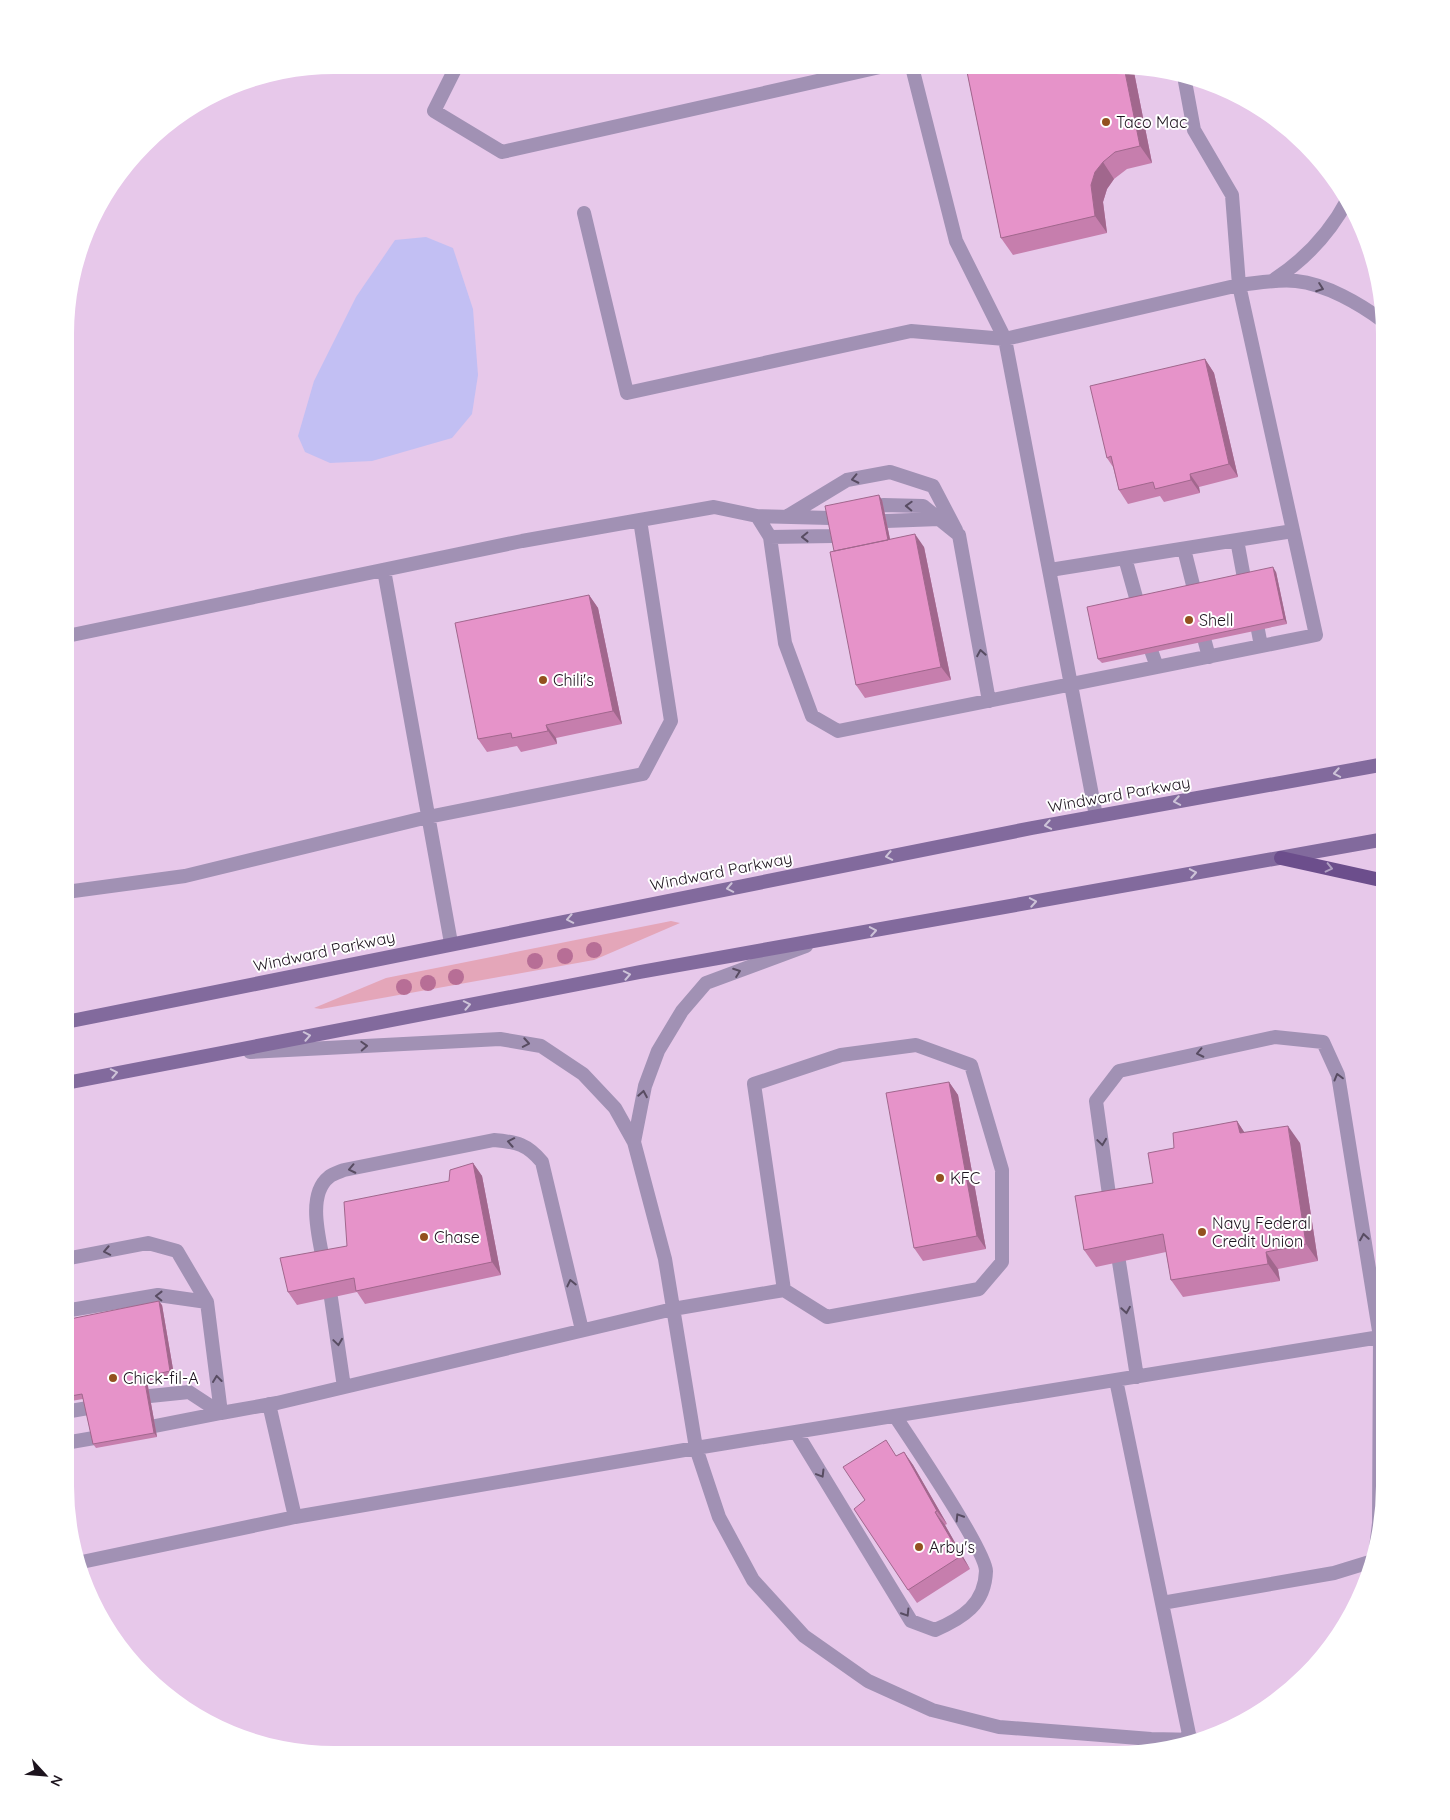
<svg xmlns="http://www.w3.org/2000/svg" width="1450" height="1820" viewBox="0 0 1450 1820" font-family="Quicksand,sans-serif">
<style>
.built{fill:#e7c8ea}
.green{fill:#e4a6b9}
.water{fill:#c2bff3}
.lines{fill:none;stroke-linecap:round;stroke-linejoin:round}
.service{stroke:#a191b4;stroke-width:14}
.secondary{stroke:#826a9d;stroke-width:14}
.primary{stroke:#6c4e8c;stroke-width:14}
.tree{fill:#b76e96}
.wall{fill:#c67ead}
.shaded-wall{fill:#a1678d}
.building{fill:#e693c9;stroke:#a1678d}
.oneway{stroke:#584c62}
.oneway2{stroke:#cdc3d8}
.oneway3{stroke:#ae9ec0}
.poi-dot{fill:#93511f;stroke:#fff;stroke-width:2}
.labels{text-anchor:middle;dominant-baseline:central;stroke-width:4;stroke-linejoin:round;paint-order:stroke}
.poi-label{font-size:16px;fill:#1d141e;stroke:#fff;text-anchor:start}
.street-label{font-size:16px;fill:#1d141e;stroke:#fff}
</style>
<rect width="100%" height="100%" fill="#f1d7f3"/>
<path class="built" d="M334 65 1151 67 1219 85 1266 111 1318 157 1349 200 1376 264 1385 334 1384 1503 1371 1572 1340 1635 1306 1676 1250 1719 1186 1746 1133 1754H316L247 1741 185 1710 144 1676 101 1620 74 1556 65 1486 67 299 101 200 157 132 247 79Z"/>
<path class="green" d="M671 921 680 923 594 960 321 1009 314 1008 386 978Z"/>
<path class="water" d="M426 237 453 248 473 309 478 375 472 414 452 438 372 461 330 463 305 452 298 436 314 381 356 297 395 240Z"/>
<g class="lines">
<path class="service" d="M457 65 434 111 502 152 880 67
M912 67 956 241 1005 339 1096 816
M584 213 627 393 911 331 1005 339 1239 285C1258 283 1277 279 1296 281 1326 284 1360 304 1383 321
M1272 281C1305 260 1330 233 1348 199
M866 509 883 505 923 506 959 535 989 701
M757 516 830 518 845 514
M786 517 847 480 890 472 933 486 956 530
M868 526 886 521 939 519
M770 537 833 536 848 532
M1237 540 1244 578
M1184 549 1194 589
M1125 558 1137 601
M384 570 451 943
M1050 570 1293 531
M1258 630 1261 646
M67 636 522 541 640 520 714 507 757 516 770 537 785 643 812 716 838 731 1316 635 1239 285 1232 195 1194 130 1184 76
M1205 642 1209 657
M1152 653 1157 667
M66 892 185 876 428 817 643 774 671 721 640 520
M916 1045 971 1065 1002 1170V1262L979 1289 827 1317 784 1290 754 1084 841 1055Z
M250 1052 500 1039 541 1046 583 1074 615 1108 634 1142 665 1259 696 1448 719 1517 753 1580 804 1636 868 1681 932 1710 999 1727 1151 1739 1200 1740
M634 1142 645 1086 658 1051 682 1011 706 983 806 946
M1111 1209 1096 1101 1119 1071 1275 1037 1323 1042 1338 1075 1380 1337 1379 1523 1376 1548
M65 1259 148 1243 177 1251 207 1302 221 1413 155 1426
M1119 1262 1137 1377
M324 1265C320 1241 306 1195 329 1177 332 1174 339 1172 344 1170L494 1140C517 1142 527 1144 542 1162L582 1330
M331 1298 344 1387
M65 1311 158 1295 207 1302
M1116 1380 1191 1744
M150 1396 189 1392 221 1413 277 1403 673 1309 784 1290
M269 1404 295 1517
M65 1412 88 1408
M796 1432 911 1621 935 1630C963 1618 985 1604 986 1571 986 1551 911 1440 895 1416
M65 1443 94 1438
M77 1563 295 1517 696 1448 1380 1337
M1162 1603 1334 1573 1373 1561"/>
<path class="secondary" d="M66 1022 1032 828 1385 764
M66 1083 640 972 1385 839"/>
<path class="primary" d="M1281 858 1385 881"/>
</g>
<g class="tree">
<circle cx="594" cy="950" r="8"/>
<circle cx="565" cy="956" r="8"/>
<circle cx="535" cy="961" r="8"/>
<circle cx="456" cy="977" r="8"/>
<circle cx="428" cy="983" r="8"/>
<circle cx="404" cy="987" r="8"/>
</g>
<path class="wall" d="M966 67H1133L1152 163 1127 169 1114 179 1107 189 1103 202 1107 233 1013 255 1001 238Z
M1205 359 1214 373 1238 477 1199 487 1200 493 1164 502 1160 496 1128 504 1119 490 1113 467 1107 458Z
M882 500 890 539 924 547 951 680 865 698 856 685Z
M1276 572 1287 624 1102 663 1098 659Z
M589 595 598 608 622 724 556 738 557 744 521 752 517 746 487 752 478 739Z
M949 1082 958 1095 986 1249 923 1261 914 1248Z
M1237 1121 1244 1132 1300 1143 1318 1261 1278 1269 1280 1281 1183 1297 1171 1280 1166 1252 1096 1267 1084 1250 1153 1183 1174 1148Z
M473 1163 482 1176 501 1275 365 1304 357 1292 297 1305 288 1292 347 1246 449 1181Z
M162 1305 174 1375 147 1381 157 1437 96 1448 93 1444 83 1399 65 1402V1320Z
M904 1452 913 1465 947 1524 945 1525 970 1569 917 1603 908 1590 865 1500 896 1456Z"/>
<path class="shaded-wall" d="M1124 67H1133L1152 163 1140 146Z
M1103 162 1114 179 1107 189 1103 202 1107 233 1095 216 1091 185 1095 172Z
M1205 359 1214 373 1238 477 1229 464Z
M1190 474 1199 487 1200 493 1191 480Z
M879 495 882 500 893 554 890 550Z
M915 534 924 547 951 680 941 667Z
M1273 567 1276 572 1287 624 1284 619Z
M589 595 598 608 622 724 613 711Z
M546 725 556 738 557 744 548 731Z
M949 1082 958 1095 986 1249 977 1236Z
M1237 1121 1248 1138 1240 1133Z
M1288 1126 1300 1143 1318 1261 1306 1244Z
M473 1163 482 1176 501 1275 492 1262Z
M1266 1252 1278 1269 1280 1281 1268 1264Z
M159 1301 162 1305 174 1375 170 1371Z
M144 1377 147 1381 157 1437 154 1433Z
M904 1452 913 1465 947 1524 937 1511Z
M935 1512 945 1525 970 1569 961 1556Z"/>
<path class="building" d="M966 67H1124L1140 146 1115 152 1103 162 1095 172 1091 185 1095 216 1001 238Z
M1205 359 1229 464 1190 474 1191 480 1155 489 1153 482 1119 490 1111 456 1107 458 1090 386Z
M879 495 888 540 834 551 825 506Z
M915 534 941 667 856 685 830 552Z
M1273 567 1284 619 1098 659 1087 607Z
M589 595 613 711 546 725 548 731 512 738 511 733 478 739 455 623Z
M949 1082 977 1236 914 1248 886 1093Z
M1237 1121 1240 1133 1288 1126 1306 1244 1266 1252 1268 1264 1171 1280 1163 1234 1084 1250 1075 1196 1153 1183 1148 1153 1174 1148 1173 1133Z
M473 1163 492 1262 356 1291 354 1278 288 1292 280 1258 347 1246 344 1202 449 1181 450 1170Z
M159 1301 170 1371 144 1377 154 1433 93 1444 82 1394 65 1397V1320Z
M886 1440 896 1456 904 1452 937 1511 935 1512 961 1556 908 1590 854 1509 865 1500 843 1467Z"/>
<defs><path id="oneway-chevron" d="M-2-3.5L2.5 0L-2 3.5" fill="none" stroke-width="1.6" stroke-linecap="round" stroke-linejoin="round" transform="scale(1.25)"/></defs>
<g class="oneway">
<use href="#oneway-chevron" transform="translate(1320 288) rotate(20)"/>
<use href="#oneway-chevron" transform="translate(855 479) rotate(168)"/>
<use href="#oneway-chevron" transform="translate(909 506) rotate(-178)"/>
<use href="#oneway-chevron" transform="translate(805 537) rotate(179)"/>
<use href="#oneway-chevron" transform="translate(981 653) rotate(-100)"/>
<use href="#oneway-chevron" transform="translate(737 972) rotate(-20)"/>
<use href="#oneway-chevron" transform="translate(526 1043) rotate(10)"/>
<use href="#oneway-chevron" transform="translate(364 1046) rotate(-3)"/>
<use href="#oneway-chevron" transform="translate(1200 1053) rotate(168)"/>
<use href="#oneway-chevron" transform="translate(1338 1077) rotate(-105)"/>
<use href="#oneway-chevron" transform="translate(643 1094) rotate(-80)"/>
<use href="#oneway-chevron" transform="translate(511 1142) rotate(-169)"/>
<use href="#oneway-chevron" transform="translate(1102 1142) rotate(82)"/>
<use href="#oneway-chevron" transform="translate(352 1169) rotate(168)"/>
<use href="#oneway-chevron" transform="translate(1364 1237) rotate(-99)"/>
<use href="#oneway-chevron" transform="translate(107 1251) rotate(169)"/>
<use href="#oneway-chevron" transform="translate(571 1283) rotate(-103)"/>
<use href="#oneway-chevron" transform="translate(159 1296) rotate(-179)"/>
<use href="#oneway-chevron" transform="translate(1126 1310) rotate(81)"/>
<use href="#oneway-chevron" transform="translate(338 1342) rotate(82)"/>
<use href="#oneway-chevron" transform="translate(217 1379) rotate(-97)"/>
<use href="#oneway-chevron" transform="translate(821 1474) rotate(59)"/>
<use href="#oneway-chevron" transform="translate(959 1517) rotate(-122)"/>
<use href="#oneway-chevron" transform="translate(906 1613) rotate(58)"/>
</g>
<g class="oneway2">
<use href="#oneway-chevron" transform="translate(1337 773) rotate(170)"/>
<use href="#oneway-chevron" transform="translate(1177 801) rotate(170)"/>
<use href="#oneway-chevron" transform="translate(1048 825) rotate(170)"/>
<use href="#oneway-chevron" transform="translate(889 856) rotate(169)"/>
<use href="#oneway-chevron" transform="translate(1193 873) rotate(-10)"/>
<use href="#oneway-chevron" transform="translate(730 888) rotate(169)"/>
<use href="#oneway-chevron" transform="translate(1033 902) rotate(-10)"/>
<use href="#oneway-chevron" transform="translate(570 919) rotate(169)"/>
<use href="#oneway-chevron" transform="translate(873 931) rotate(-10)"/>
<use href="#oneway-chevron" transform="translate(627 975) rotate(-11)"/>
<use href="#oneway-chevron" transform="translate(467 1005) rotate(-11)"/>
<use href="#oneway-chevron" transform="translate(307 1036) rotate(-11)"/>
<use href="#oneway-chevron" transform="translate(114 1073) rotate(-11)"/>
</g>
<use class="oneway3" href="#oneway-chevron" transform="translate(1329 868) rotate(13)"/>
<g class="poi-dot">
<circle cx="1106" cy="122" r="5"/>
<circle cx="1189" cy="620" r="5"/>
<circle cx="543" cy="680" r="5"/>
<circle cx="940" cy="1178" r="5"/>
<circle cx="1202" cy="1232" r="5"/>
<circle cx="424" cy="1237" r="5"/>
<circle cx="113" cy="1378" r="5"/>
<circle cx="919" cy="1547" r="5"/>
</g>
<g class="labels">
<g class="poi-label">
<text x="1116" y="122">Taco Mac</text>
<text x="1199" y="620">Shell</text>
<text x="553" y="680">Chili's</text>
<text x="950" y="1178">KFC</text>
<text x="1212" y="1223">Navy Federal<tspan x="1212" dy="18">Credit Union</tspan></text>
<text x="434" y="1237">Chase</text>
<text x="123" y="1378">Chick-fil-A</text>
<text x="929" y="1547">Arby's</text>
</g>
<g class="street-label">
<text transform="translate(1119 794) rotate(-10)">Windward Parkway</text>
<text transform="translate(721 871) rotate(-11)">Windward Parkway</text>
<text transform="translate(324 951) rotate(-12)">Windward Parkway</text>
</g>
</g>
<path d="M0 0H1450V1820H0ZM334 74H1116A260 260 0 0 1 1376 334V1486A260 260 0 0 1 1116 1746H334A260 260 0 0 1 74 1486V334A260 260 0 0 1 334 74Z" fill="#fff" fill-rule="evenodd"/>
<g transform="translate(45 1775) rotate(116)" stroke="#ffffff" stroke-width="4" paint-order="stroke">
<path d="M0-4L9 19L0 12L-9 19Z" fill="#1d141e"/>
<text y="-8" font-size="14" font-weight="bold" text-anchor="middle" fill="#1d141e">N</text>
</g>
</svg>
